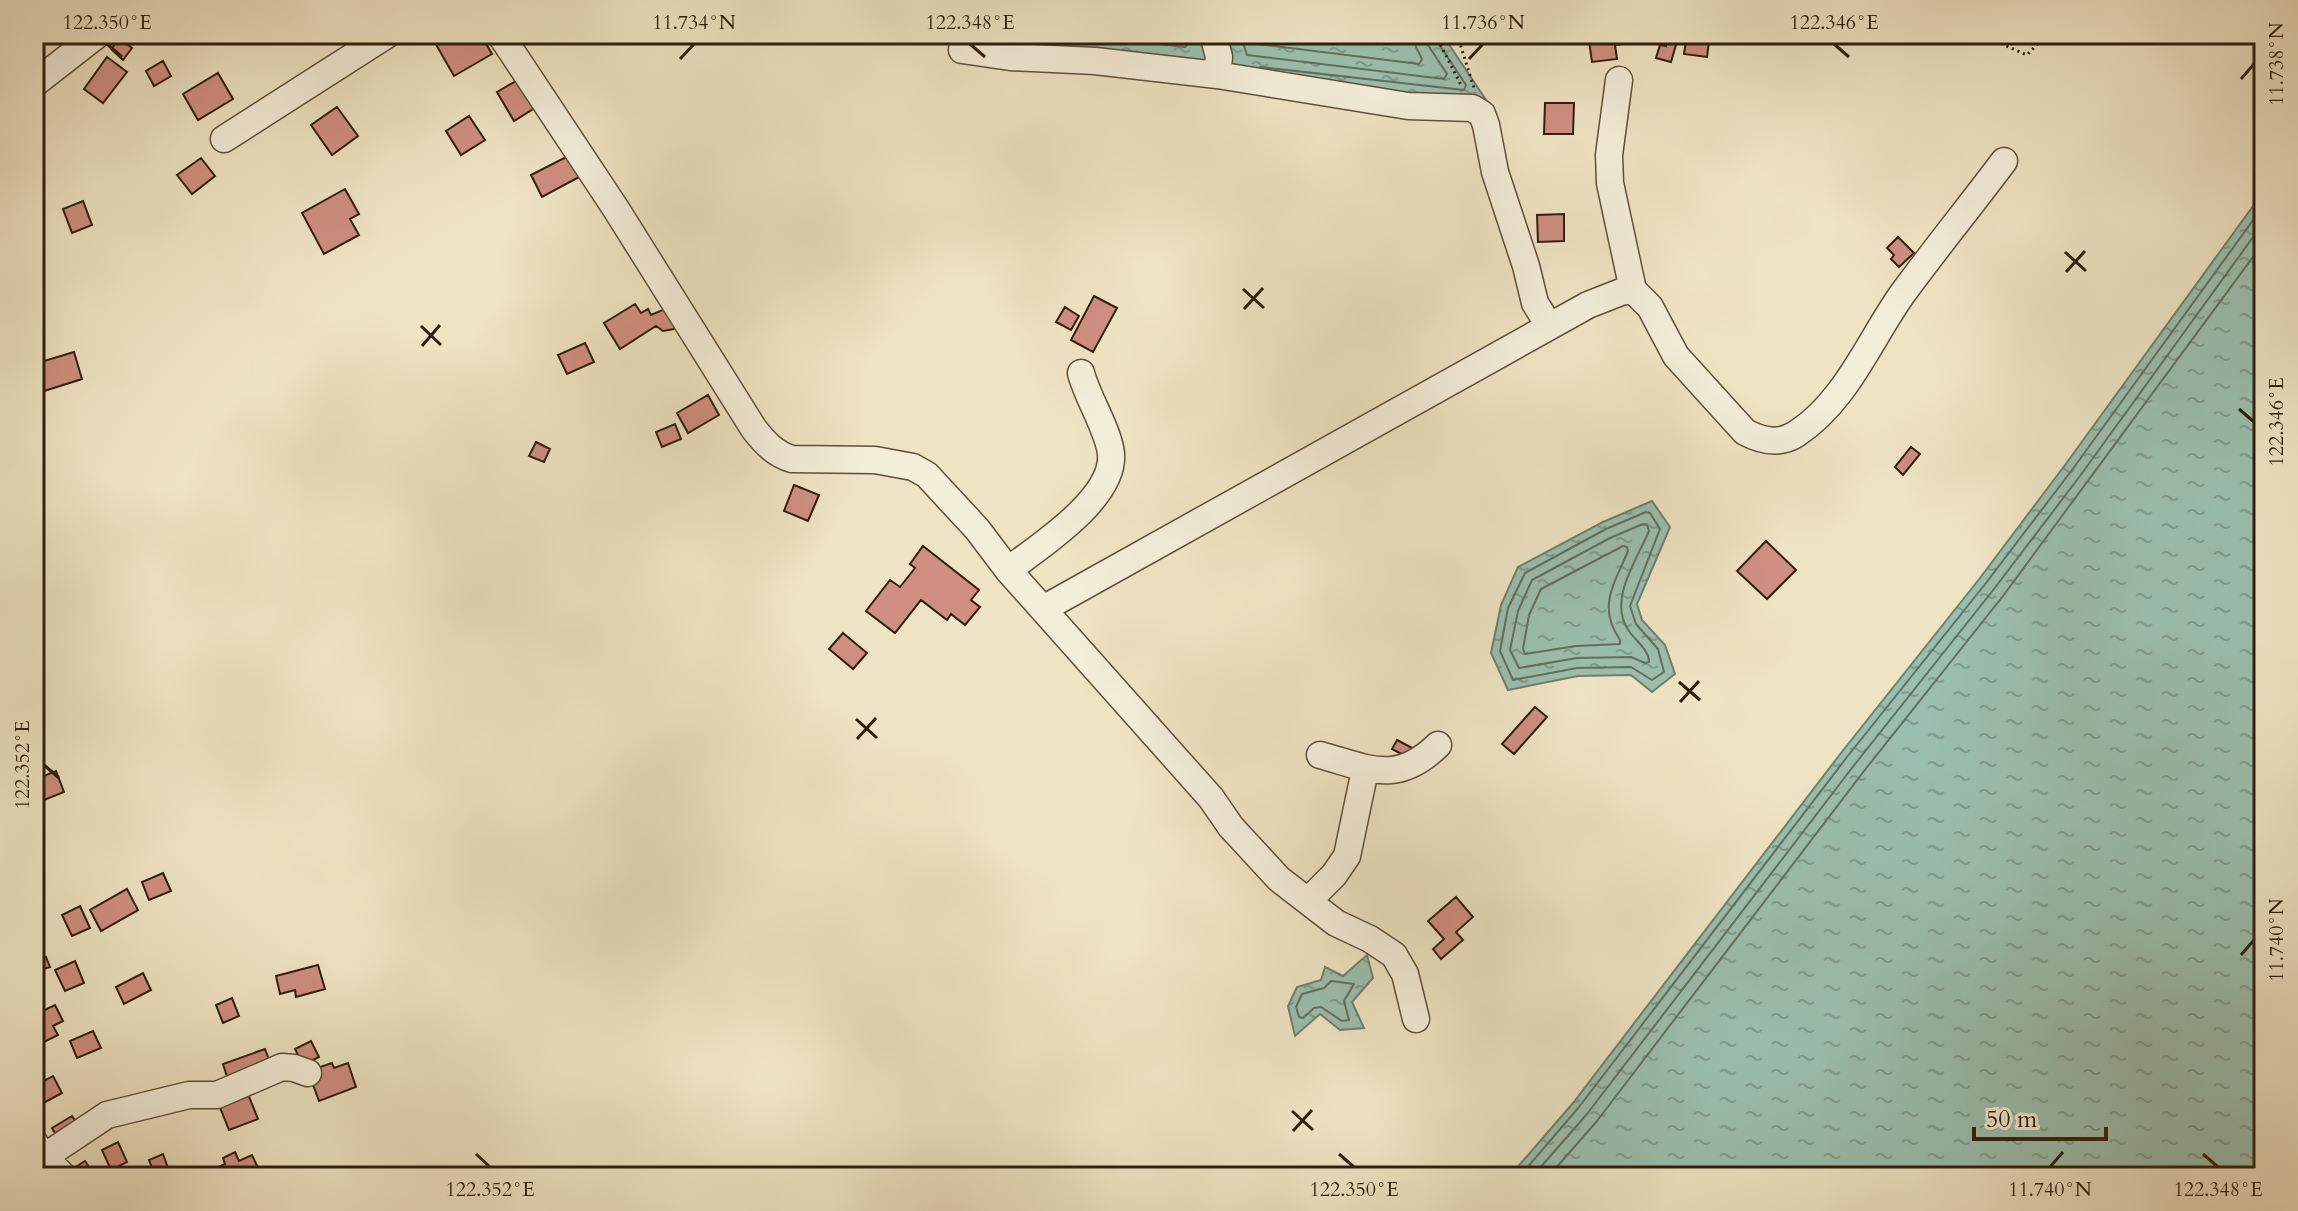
<svg xmlns="http://www.w3.org/2000/svg" width="2298" height="1211" viewBox="0 0 2298 1211" font-family="Cardo,serif">
<style>
.water{fill:url(#water-ripples);stroke:#6f7f6d;stroke-width:2}
.lines{fill:none;stroke-linecap:round;stroke-linejoin:round}
.shore{stroke:#646e5c;stroke-width:2}
.building{fill:#cf8e80;stroke:#2e1e0b;stroke-width:2}
.minor-casing{stroke:#5e4f39;stroke-width:29}
.path{stroke:#2e1e0b;stroke-width:3;stroke-dasharray:2 4;stroke-linecap:butt}
.minor{stroke:#f4edd8;stroke-width:26}
.ticks{fill:none;stroke:#2e1e0b;stroke-width:3}
.neatline{fill:none;stroke:#2e1e0b;stroke-width:3}
.ticks-label{font-size:20px;text-anchor:middle;fill:#2e1e0b}
</style>
<defs>
<pattern id="water-ripples" width="26" height="14" patternUnits="userSpaceOnUse" patternTransform="scale(2)"><rect width="26" height="14" fill="#9abfae"/><path d="M2 4q2-2 4 0t4 0M15 11q2-2 4 0t4 0" fill="none" stroke="#7e9b8c"/></pattern>
</defs>
<rect width="100%" height="100%" fill="#eee3c3"/>
<filter id="stains"><feTurbulence type="fractalNoise" baseFrequency=".0025" numOctaves="4"/><feColorMatrix values="0 0 0 0 .2 0 0 0 0 .09 0 0 0 0 .02 0 0 0 .5 -.17"/></filter>
<radialGradient id="worn" r=".72"><stop offset=".6" stop-color="#630" stop-opacity="0"/><stop offset="1" stop-color="#630" stop-opacity=".3"/></radialGradient>
<path class="water" d="M987 34H1209V68L1096 56 990 41Z
M1221 34H1442L1486 100 1445 98 1226 71Z
M2264 191V1177H1509L1573 1103 1841 753 1980 578 2065 465Z
M1652 501 1670 527 1637 604 1642 620 1665 645 1675 674 1652 692 1631 675 1578 676 1508 690 1491 653 1501 605 1518 567 1603 522Z
M1367 955 1373 978 1352 1002 1364 1028 1340 1030 1320 1014 1295 1036 1288 1006 1297 987 1321 980 1325 967 1343 976Z"/>
<g class="lines">
<path class="shore" d="M1071 34 1185 47 1188 44 1190 34
M1240 34 1247 55 1444 79 1447 74 1428 45 1426 34
M1252 34 1257 44 1419 64 1422 59 1416 47 1414 34
M1260 67 1464 90 1466 85 1437 41 1436 34
M1646 512 1650 513 1660 529 1630 606 1636 624 1658 649 1664 672 1652 680 1631 667 1577 668 1513 680 1500 651 1508 608 1525 573 1606 529Z
M1643 524 1647 525 1649 531C1637 560 1607 601 1629 631 1636 641 1649 650 1649 662L1645 663 1631 657 1577 658 1519 668 1510 650 1518 611 1532 580 1610 538Z
M1623 546 1627 547 1628 551C1614 585 1597 606 1620 640V644L1576 646 1525 654 1523 649 1529 615 1541 589Z
M1331 981 1354 984 1344 1001 1349 1020 1342 1021 1321 1007 1314 1008 1303 1018 1299 1017 1296 1007 1302 994 1324 988Z
M1519 1177 1579 1107 1847 757 1986 583 2072 470 2264 205
M1532 1177 1587 1114 1855 764 1994 589 2080 476 2264 222
M1548 1177 1597 1121 1864 771 2003 596 2264 242"/>
</g>
<path class="building" d="M430 34H469L472 40 481 35 492 54 454 76Z
M1588 34H1639L1640 42 1615 45 1617 59 1592 62Z
M1687 34H1710L1707 57 1684 54Z
M1669 35 1678 38 1671 62 1656 58 1660 45 1666 46Z
M120 38 132 48 123 60 111 49Z
M107 57 127 72 103 103 84 89Z
M163 61 171 76 154 86 146 71Z
M218 73 233 99 198 120 183 94Z
M521 78 538 106 514 121 497 92Z
M1545 103H1574L1573 134H1544Z
M337 107 358 136 332 155 311 125Z
M469 116 485 140 461 155 446 131Z
M570 155 581 176 542 197 531 175Z
M201 158 215 176 192 194 177 175Z
M345 189 359 214 350 219 359 235 324 254 302 213Z
M83 201 92 225 72 233 63 209Z
M1564 214V241L1538 242 1537 215Z
M1898 237 1914 253 1899 267 1891 259 1894 255 1887 248Z
M1094 296 1117 308 1093 352 1071 340Z
M635 304 641 313 648 309 651 315 672 306 678 325 674 329 663 331 656 326 620 349 604 323Z
M1065 307 1079 316 1071 330 1056 322Z
M585 343 594 362 567 374 558 355Z
M74 352 82 379 38 393 34 379V364Z
M708 395 719 415 688 433 677 413Z
M675 424 681 439 662 447 656 432Z
M536 442 550 449 544 462 529 456Z
M1911 447 1920 454 1903 475 1895 467Z
M794 485 819 495 808 521 784 511Z
M1766 541 1796 570 1767 599 1737 571Z
M923 546 979 590 971 600 980 607 965 625 951 614 947 620 921 600 895 633 866 611 890 580 900 587 915 568 910 564Z
M843 633 867 653 853 669 829 649Z
M1535 707 1547 717 1514 754 1502 744Z
M1397 740 1416 750 1411 759 1392 749Z
M36 769 39 778 56 771 64 792 34 804V770Z
M163 873 171 891 149 900 142 882Z
M127 889 138 910 101 931 90 910Z
M1456 897 1473 917 1456 932 1463 940 1441 959 1433 949 1444 939 1428 921Z
M80 906 90 928 72 936 62 915Z
M46 957 50 967 34 972V961Z
M75 961 84 983 65 991 55 970Z
M318 965 325 989 296 997 295 990 280 994 276 976Z
M143 973 151 990 124 1004 116 987Z
M232 998 239 1016 223 1023 216 1005Z
M55 1005 63 1021 53 1026 58 1035 44 1042 41 1036 34 1040V1015Z
M93 1031 101 1048 77 1058 70 1041Z
M311 1041 319 1057 303 1065 295 1049Z
M265 1049 272 1068 229 1083 223 1064Z
M332 1063 334 1068 348 1063 356 1087 319 1101 308 1071Z
M53 1076 62 1093 34 1108V1086Z
M248 1094 258 1119 229 1130 219 1105Z
M72 1116 80 1128 59 1140 52 1128Z
M118 1142 127 1162 111 1170 102 1150Z
M235 1152 239 1161 252 1155 259 1170 243 1177H210L208 1172 225 1164 223 1158Z
M163 1154 168 1168 154 1173 149 1160Z
M85 1161 93 1173 80 1177 74 1168Z"/>
<g class="lines">
<defs>
<path id="minor" d="M500 34 616 209 754 429C764 442 775 454 792 459L875 460 913 467 927 475 977 529 1008 570 1211 798 1231 827 1279 879 1336 923 1370 939 1394 955 1405 974 1416 1019
M964 34 962 50 1010 57 1095 61 1217 75 1408 106 1472 108 1482 114 1486 125 1495 172 1526 266 1535 303 1549 326
M1213 34 1219 57 1217 75
M1619 80 1609 155 1610 183 1633 290 1650 307 1676 356 1745 432C1762 441 1779 445 1796 434 1846 402 1870 339 1903 293 1936 248 1971 205 2004 161
M34 84 98 34
M224 139 388 34
M1008 570C1039 547 1115 498 1111 454 1109 431 1087 397 1081 373
M1043 609 1588 305 1621 292 1633 290
M1320 755C1368 768 1396 786 1438 745
M1308 901 1334 875 1347 856 1365 770
M34 1142 44 1157 64 1177
M44 1157 107 1115 189 1095H217L282 1067 294 1068 308 1073"/>
</defs>
<use href="#minor" class="minor-casing"/>
<path class="path" d="M1435 34 1462 87
M1457 34 1474 88
M1979 34 2027 55 2047 34"/>
<use href="#minor" class="minor"/>
</g>
<path class="ticks" d="M107 44 122 57M970 44 985 57M1834 44 1849 57M680 59 694 44M1469 59 1483 44M2241 79 2254 64M2065 252 2086 271M2066 272 2085 251M1243 289 1264 308M1244 309 1263 288M421 326 441 345M422 346 440 325M2239 409 2254 422M1679 682 1700 700M1680 702 1699 681M856 719 877 738M857 739 876 718M44 765 59 778M2241 955 2254 940M1292 1111 1313 1130M1293 1131 1312 1110M476 1154 490 1167M1339 1154 1354 1167M2203 1154 2218 1167M2050 1167 2063 1152"/>
<rect width="2298" height="1211" fill="none" stroke="#eee3c3" stroke-width="88"/>
<path d="M1974 1127v12h132v-12" fill="none" stroke="#2e1e0b" stroke-width="4"/>
<text x="1986" y="1127" font-size="24" fill="#2e1e0b" stroke="#f4edd8" stroke-width="6" paint-order="stroke">50 m</text>
<rect x="44" y="44" width="2210" height="1123" class="neatline"/>
<g class="ticks-label">
<text x="107" y="29">122.350°E</text>
<text x="694" y="29">11.734°N</text>
<text x="970" y="29">122.348°E</text>
<text x="1483" y="29">11.736°N</text>
<text x="1834" y="29">122.346°E</text>
<text transform="translate(2276 64) rotate(-90)" y="7">11.738°N</text>
<text transform="translate(2276 422) rotate(-90)" y="7">122.346°E</text>
<text transform="translate(22 765) rotate(-90)" y="7">122.352°E</text>
<text transform="translate(2276 940) rotate(-90)" y="7">11.740°N</text>
<text x="490" y="1196">122.352°E</text>
<text x="1354" y="1196">122.350°E</text>
<text x="2050" y="1196">11.740°N</text>
<text x="2218" y="1196">122.348°E</text>
</g>
<rect width="100%" height="100%" filter="url(#stains)"/>
<rect width="100%" height="100%" fill="url(#worn)"/>
</svg>
